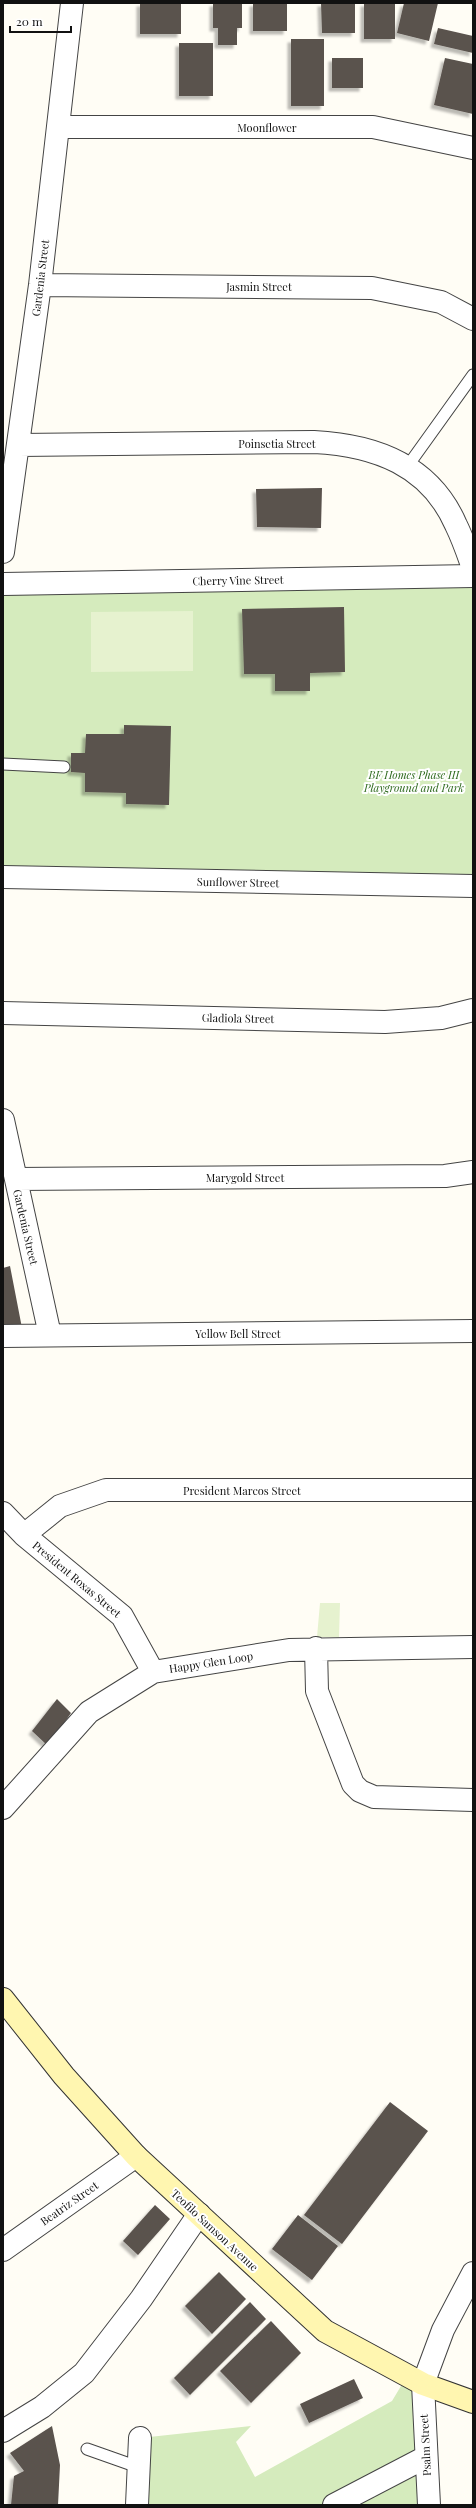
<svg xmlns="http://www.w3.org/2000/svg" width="476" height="2508" viewBox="0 0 476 2508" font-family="'Playfair Display',serif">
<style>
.green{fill:#d5ebbd}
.pitch{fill:#e6f2cf}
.building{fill:#5a524d;filter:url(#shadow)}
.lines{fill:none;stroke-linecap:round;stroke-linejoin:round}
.service-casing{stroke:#444;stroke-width:13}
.minor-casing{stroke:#444;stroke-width:24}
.secondary-casing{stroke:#333;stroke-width:24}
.service{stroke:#fff;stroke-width:11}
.minor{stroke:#fff;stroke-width:22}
.secondary{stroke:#fff6b0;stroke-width:22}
.labels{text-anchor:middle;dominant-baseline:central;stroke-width:4;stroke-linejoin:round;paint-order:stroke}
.street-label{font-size:11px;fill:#111;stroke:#fff}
.park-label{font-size:11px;font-style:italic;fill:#2f6b1f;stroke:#fff}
</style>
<defs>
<filter id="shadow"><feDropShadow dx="-3.5" dy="3.5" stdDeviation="1" flood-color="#0004"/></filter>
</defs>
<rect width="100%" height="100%" fill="#fffdf5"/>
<path class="green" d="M472 582 473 881 3 873V590Z
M407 2376 423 2384 429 2505H137L140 2438 251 2426 236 2442 255 2477 392 2401Z"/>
<path class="pitch" d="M193 611V671L91 672V612Z
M320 1603H340L339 1637H317Z"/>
<path class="building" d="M140 3H181V34H140Z
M213 3H242V28H237V45H218V28H213Z
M253 3H287V31H253Z
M321 3H355V33H322Z
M364 3H395V39H364Z
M404 3H438L429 41 397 33Z
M438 28 473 36V53L434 44Z
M291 39H324V106H291Z
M179 43H213V96H179Z
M332 58H363V88H332Z
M445 58 473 64V114L434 105Z
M322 488 321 528 257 527 256 489Z
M344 607 345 672 310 673V691H275V674H244L242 609Z
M124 725 171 726 169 805 126 804V793L85 792V773L71 772V753H85L86 734H124Z
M10 1266 22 1328 3 1329V1268Z
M57 1699 71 1713 48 1746 32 1731Z
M390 2102 428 2131 342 2244 304 2215Z
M155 2205 170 2219 138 2255 123 2241Z
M298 2215 338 2246 312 2280 272 2249Z
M219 2272 246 2299 212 2334 185 2306Z
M250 2302 266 2319 190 2395 174 2378Z
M271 2321 301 2353 251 2403 220 2371Z
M354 2379 363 2398 309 2423 300 2404Z
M52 2426 60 2465 58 2505H11L14 2476 24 2471 10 2453Z"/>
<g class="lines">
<defs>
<path id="service" d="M407 467 473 375
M3 764 64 767
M87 2449 138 2467"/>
<path id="minor" d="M59 127H373L473 148
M40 285 372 288 441 302 473 319
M19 445 314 442C375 445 430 465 456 525 463 539 468 554 473 568
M3 552 40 285 72 3
M3 584 473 576
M3 877 473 886
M3 1013 385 1022 441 1018 473 1010
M3 1120 50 1335
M16 1179 445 1176 473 1172
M3 1336 473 1331
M3 1513 24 1535 122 1616 153 1672
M24 1535 60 1506 106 1490H473
M316 1648 317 1691 353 1784 360 1791 374 1797 473 1800
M3 1808 89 1712 153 1672 289 1650 473 1647
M3 2250 136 2156
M3 2431 42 2407 84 2373 141 2299 199 2214
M137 2505 140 2438
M334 2505 426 2457
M429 2505 423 2384 443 2330 473 2273"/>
<path id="secondary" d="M3 1999 64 2076 136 2156 325 2331 423 2384 473 2402"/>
</defs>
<use href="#service" class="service-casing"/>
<use href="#minor" class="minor-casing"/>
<use href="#secondary" class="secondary-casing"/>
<use href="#service" class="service"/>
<use href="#minor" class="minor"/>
<use href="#secondary" class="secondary"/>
</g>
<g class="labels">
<g class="street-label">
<text x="267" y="127">Moonflower</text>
<text transform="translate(40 278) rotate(-83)">Gardenia Street</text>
<text x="259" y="286">Jasmin Street</text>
<text x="277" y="443">Poinsetia Street</text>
<text transform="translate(238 580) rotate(-1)">Cherry Vine Street</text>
<text transform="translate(238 882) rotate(1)">Sunflower Street</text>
<text transform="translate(238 1018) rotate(1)">Gladiola Street</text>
<text x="245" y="1177">Marygold Street</text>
<text transform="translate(26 1227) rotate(77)">Gardenia Street</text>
<text x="238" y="1333">Yellow Bell Street</text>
<text x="242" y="1490">President Marcos Street</text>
<text transform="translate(77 1579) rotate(40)">President Roxas Street</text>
<text transform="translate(211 1662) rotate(-9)">Happy Glen Loop</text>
<text transform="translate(69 2203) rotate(-35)">Beatriz Street</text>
<text transform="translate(215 2230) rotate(43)">Teofilo Samson Avenue</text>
<text transform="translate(425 2445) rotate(-93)">Psalm Street</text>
</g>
<g class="park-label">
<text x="414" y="774">BF Homes Phase III<tspan x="414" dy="13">Playground and Park</tspan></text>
</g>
</g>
<rect width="476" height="2508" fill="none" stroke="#111111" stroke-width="8"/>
<path d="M10 26v6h61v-6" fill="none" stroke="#111111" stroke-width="2"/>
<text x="16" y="26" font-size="12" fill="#111111" stroke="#ffffff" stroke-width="3" paint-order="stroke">20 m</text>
</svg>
